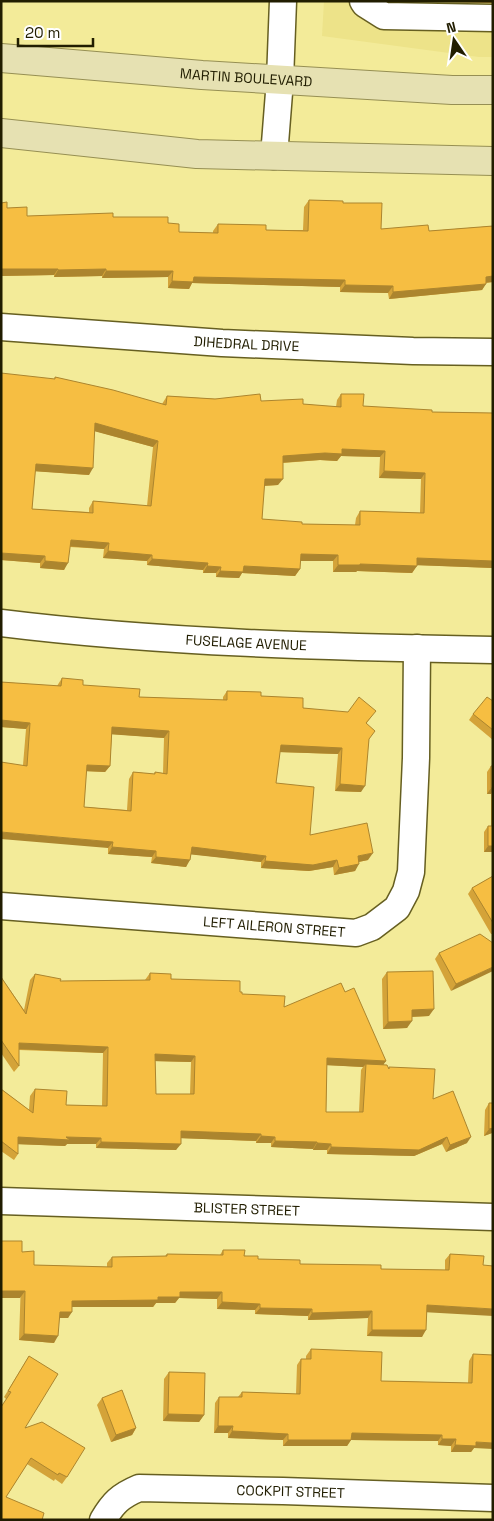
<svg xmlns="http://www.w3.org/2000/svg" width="494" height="1521" viewBox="0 0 494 1521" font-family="'Space Grotesk',sans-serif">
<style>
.built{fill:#ede389}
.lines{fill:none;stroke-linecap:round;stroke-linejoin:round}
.minor-casing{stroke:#665f21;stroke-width:29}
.major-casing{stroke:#968f53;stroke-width:30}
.minor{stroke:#fff;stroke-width:26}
.major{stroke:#e6e1b2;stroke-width:28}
.wall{fill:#d4a339;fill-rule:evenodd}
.shaded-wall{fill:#ac852e}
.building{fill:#f6be42;stroke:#ac852e;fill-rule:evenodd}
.labels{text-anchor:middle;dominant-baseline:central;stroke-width:4.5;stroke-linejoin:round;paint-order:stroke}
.street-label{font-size:14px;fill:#211d00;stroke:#fff}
</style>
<rect width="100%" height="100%" fill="#f3eb99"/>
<path class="built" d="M324 1H493V57H479L322 36Z"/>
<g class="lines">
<defs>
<g id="minor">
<path d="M363 1 365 4 384 16 493 18"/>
<path d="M274 156 280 80 283 1"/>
<path id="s1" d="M1 327 222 343 413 351 493 352"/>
<path id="s2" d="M1 623C162 643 330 647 493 650"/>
<path id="s3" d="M1 906 356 933 372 927 397 908 406 891 411 872 416 758 417 648"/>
<path id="s4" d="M1 1201 493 1217"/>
<path id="s5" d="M103 1520C113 1503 120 1496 139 1488L283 1491 493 1498"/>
</g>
<g id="major">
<path id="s6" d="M1 58 202 75 452 90H493"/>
<path d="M1 133 197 154 493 161"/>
</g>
</defs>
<use href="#minor" class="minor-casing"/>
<use href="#major" class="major-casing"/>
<use href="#minor" class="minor"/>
<use href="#major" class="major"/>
</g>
<path class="wall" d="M309 200 343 203 381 229 429 231 493 226V282L486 283 482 290 389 299 388 293 340 292V287L192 283 189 289 168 288V277L102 278V276L54 277V275L1 276V203L7 208 27 216 113 217 168 223 179 232 213 233V231L218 224 266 230H303L304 207Z
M55 377 162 404 167 396 303 404 336 407 337 400 341 394 363 406 432 412 493 413V568L417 565 412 573 357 571 356 572H333V561H300V569L295 576 242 573 239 578 216 577V573H203V570L147 565V561L103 558 104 549 70 547 64 570 40 568V563L1 560ZM95 431 153 447 147 506 93 501 89 508V512L32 509 35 471 89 475ZM341 456 380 457 379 478 421 479 420 513 360 511 356 518 355 525 302 524 262 519 264 486 278 485 283 463 320 460 337 461Z
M62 678 83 685 139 697 223 700V697L227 691 261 696 303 708 371 717 366 724 369 740 361 792 335 791 338 754 280 752 276 783 310 835 368 860 359 862 355 871 334 875 333 867 309 871 261 868V862L191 854 186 867 151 863 152 857 108 854V848L23 765 26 729 1 727V682L57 686ZM112 734 164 738 163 773 155 772 154 774 133 772 129 779 127 810 84 807 86 771 105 772 110 766Z
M493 701V740L469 720 473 714Z
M491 766H493V852H484V832L488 826H491V794H487V772Z
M493 876V934H491L468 894 472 888Z
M493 943 451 991 435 959 439 953Z
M387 972 429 1016 412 1017 407 1028 383 1029 382 979Z
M150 973 171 979 240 992 242 994 284 1007 345 992 386 1061 383 1064 433 1099 467 1143 446 1152 442 1144 414 1156 327 1154V1150H313V1149L271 1147V1143H256V1141L181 1138 176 1150 96 1148V1144H67L65 1146 18 1144V1154L14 1160 1 1151V1089L29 1110 30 1096 35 1089 66 1105 102 1106 103 1053 19 1050V1066L14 1072 1 1053V977L24 1010 30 980 35 974 60 981 145 980ZM155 1061 191 1062 190 1094H156ZM327 1065 363 1067 361 1070 359 1112H326Z
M489 1103H493V1144H492V1133L484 1136 485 1110Z
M223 1250 258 1259 300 1264 381 1269 445 1270V1260L450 1254 484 1256 427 1312 422 1337 367 1336 368 1318 308 1320V1316L255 1314V1310L217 1309V1299L179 1298 175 1303H156L153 1307H72L68 1318H59L54 1343 19 1340 22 1252 34 1265 107 1267V1263L112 1257 165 1256 167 1254 220 1255Z
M311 1349 381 1381 468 1383 469 1361 473 1354 474 1448 471 1452H451V1446L438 1445V1441L351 1440 347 1446H283V1440L228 1438V1433H214L215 1403 219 1397H238L242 1392 296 1394 297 1365 301 1359H306V1356Z
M29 1356 25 1428 67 1477 62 1484 55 1479 54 1481 27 1464 6 1497 1 1520 6 1399 4 1397Z
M169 1372 204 1415 199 1422 163 1421 164 1379Z
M102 1398 136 1428 132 1435 111 1442 97 1405Z"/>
<path class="shaded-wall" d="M397 1H493V3Z
M1 269H58L54 275 1 276Z
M106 269 102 276 54 277 58 270Z
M106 271H173L168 277 102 278Z
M493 276V282L481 283 486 277Z
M194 277 345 280 340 287 192 283 189 289 168 288 172 281Z
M486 284 482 290 389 299 393 292Z
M345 285 393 286 388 293 340 292Z
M95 423 158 441 153 447 90 430Z
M342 449 385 451 380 457 341 456 337 461 320 460 278 463 283 456Z
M36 464 93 468 89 475 31 471Z
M384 471 425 473 421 479 379 478Z
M265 479H283L278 485 260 486Z
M71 540 109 543 104 549 66 546Z
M108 551 152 555 147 561 103 558Z
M1 553 45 556 40 563 1 560Z
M301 554 338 555 333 561H296Z
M417 558 493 561V568L412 565Z
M152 559 208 563 203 570 147 565Z
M45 561 68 563 64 570 40 568Z
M360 564 417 566 412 573 357 571 356 572H333L338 565Z
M207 566 221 567 216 573H203Z
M244 566 300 569 295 576 242 573 239 578 216 577 220 571Z
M1 720 30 723 26 729 1 727Z
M112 727 169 731 164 738 107 734Z
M281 745 342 748 338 754 277 752Z
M87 765 110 766 105 772 82 771Z
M340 784 365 786 361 792 335 791Z
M491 788H493V791L491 794H487Z
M1 832 113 842 108 848 1 839Z
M488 846H493V852H484Z
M112 847 156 851 152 857 108 854Z
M192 847 266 856 261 862 187 854Z
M373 853 368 860 353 863 358 856Z
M156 857 190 860 186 867 151 863Z
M337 860 333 867 309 871 261 868 265 861Z
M359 864 355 871 334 875 339 868Z
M493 967V971L451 991 456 984Z
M434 1009 429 1016 407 1017 412 1010Z
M412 1021 407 1028 383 1029 388 1022Z
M19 1043 108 1047 103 1053 15 1049Z
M155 1054 195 1056 191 1062 150 1061Z
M327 1058 386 1061 381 1068 366 1064 363 1067 323 1065Z
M493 1128 492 1133 484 1136 489 1129Z
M181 1131 261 1134 256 1141 176 1138Z
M261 1136 275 1137 271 1143H256Z
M18 1137H66L101 1138 96 1144H67L65 1146 13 1144Z
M447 1137 442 1144 414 1156 327 1154 331 1147Z
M471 1137 467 1143 446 1152 450 1145Z
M275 1141 317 1142 313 1149 271 1147Z
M101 1142 181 1144 176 1150 96 1148Z
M317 1143 331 1144 327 1150H313Z
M1 1291H25L20 1298H1Z
M180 1292H222L217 1299 179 1298 175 1303H156L153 1307H68L72 1301 158 1297Z
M222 1302 260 1304 255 1310 217 1309Z
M427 1305 493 1309V1316L422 1312Z
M260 1308 312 1309 308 1316 255 1314Z
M372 1311 368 1318 308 1320 312 1313Z
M60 1312H72L68 1318H55Z
M372 1330H426L422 1337 367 1336Z
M24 1334 58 1336 54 1343 19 1340Z
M168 1414 204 1415 199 1422 163 1421Z
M218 1426H233L228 1433H214Z
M136 1428 132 1435 111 1442 116 1435Z
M232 1431 288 1434 283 1440 228 1438Z
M352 1433 442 1435 438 1441 351 1440 347 1446H283L288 1440Z
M442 1439H456L451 1446 438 1445Z
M476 1442 493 1443V1449L474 1448 471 1452H451L455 1445Z"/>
<path class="building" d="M309 200 343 201V203H382L381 229 428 225 429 231 493 226V276L486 277V284L393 292V286L345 285V280L194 277 193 282 172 281 173 271H106V269L58 270V269H1V203L7 202V208L27 207V216L113 213V217H168V223L179 224V232L218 233V224L266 225V230L308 231Z
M1 373 55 379V377L113 390 166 405 167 396 215 399 260 394 261 401 303 399V404L341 407V394H364L363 406 432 410V412L493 413V561L417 558V566L360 564V565H338V555L301 554 300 569 244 566 243 572 220 571 221 567 207 566 208 563 152 559V555L108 551 109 543 71 540 68 563 45 561V556L1 553ZM95 423 158 441 151 506 93 501V513L32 509 36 464 93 468ZM342 449 385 451 384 471 425 473 424 513 360 511V525L302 524V522L262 519 265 479H283V456L325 453 342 454Z
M62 678 83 680V685L140 689 139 697 227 700V691L261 692V696L303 698V708L348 712 359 697 376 711 366 723 375 731 369 739 365 786 340 784 342 748 281 745 276 783 314 787 310 835 367 823 373 853 358 856 359 864 339 868 337 860 313 865 265 861 266 856 192 847 190 860 156 857V851L112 847 113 842 1 832V762L27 766 30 723 1 720V682L61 686ZM112 727 169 731 167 774 155 772V774L133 772 131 811 84 807 87 765 110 766Z
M487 697 493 701V730L473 714Z
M491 766H493V788H491Z
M488 826H493V846H488Z
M493 876V923L472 888Z
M480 934 493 943V967L456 984 439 953Z
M433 971 434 1009 412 1010V1021L388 1022 387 972Z
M150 973 171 974V979L240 981V992H242V994L285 996 284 1007 341 983 345 992 354 988 386 1061 327 1058 326 1112H363L366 1064 387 1065 389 1069V1067L435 1069 433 1099 453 1091 471 1137 450 1145 447 1137 419 1150 331 1147V1144L317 1143V1142L275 1141V1137L261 1136V1134L181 1131V1144L101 1142V1138L66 1137 70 1140 18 1137V1154L1 1141V1089L33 1113 35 1089 67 1091 66 1105 107 1106 108 1047 19 1043V1066L1 1040V977L26 1014 35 974 61 979 60 981 150 980ZM155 1054 195 1056 194 1094H156Z
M489 1103H493V1128L489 1129Z
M1 1241H22V1252L34 1251V1265L112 1267V1257L167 1256V1254L223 1255V1250H245L244 1256H258V1259L300 1260V1264L381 1265V1269L449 1270 450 1254 484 1256 483 1265 493 1266V1309L427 1305 426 1330H372V1311L312 1313V1309L260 1308V1304L222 1302V1292H180V1297H158V1300L72 1301V1312H60L58 1336 24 1334 25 1291H1Z
M311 1349 382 1352 381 1381 472 1383 473 1354 493 1355V1443L476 1442V1446L455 1445 456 1439H442V1435L352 1433 351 1440H288V1434L232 1431 233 1426H218L219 1397H242V1392L300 1394 301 1359H311Z
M29 1356 58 1374 25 1428 42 1422 85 1448 67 1477 59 1473 58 1475 31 1458 6 1497 44 1513 42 1520H1V1407L11 1392 8 1391Z
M169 1372 205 1373 204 1415 168 1414Z
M122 1390 136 1428 116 1435 102 1398Z"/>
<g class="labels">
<g class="street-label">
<text stroke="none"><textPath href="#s6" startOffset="246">MARTIN BOULEVARD</textPath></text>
<text stroke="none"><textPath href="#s1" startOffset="246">DIHEDRAL DRIVE</textPath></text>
<text stroke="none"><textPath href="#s2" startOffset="246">FUSELAGE AVENUE</textPath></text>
<text stroke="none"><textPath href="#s3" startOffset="274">LEFT AILERON STREET</textPath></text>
<text stroke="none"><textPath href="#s4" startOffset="246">BLISTER STREET</textPath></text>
<text stroke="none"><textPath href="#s5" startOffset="201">COCKPIT STREET</textPath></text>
</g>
</g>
<rect width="494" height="1521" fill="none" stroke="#211d00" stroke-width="5"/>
<g transform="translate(454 40) rotate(347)" stroke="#ffffff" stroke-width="4" paint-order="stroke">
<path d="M0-4L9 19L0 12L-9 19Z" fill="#211d00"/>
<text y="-8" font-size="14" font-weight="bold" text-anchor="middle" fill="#211d00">N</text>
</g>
<path d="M18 38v8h75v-8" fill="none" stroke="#211d00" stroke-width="2.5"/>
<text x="25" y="38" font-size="15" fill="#211d00" stroke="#ffffff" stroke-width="4" paint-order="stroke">20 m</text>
</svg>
